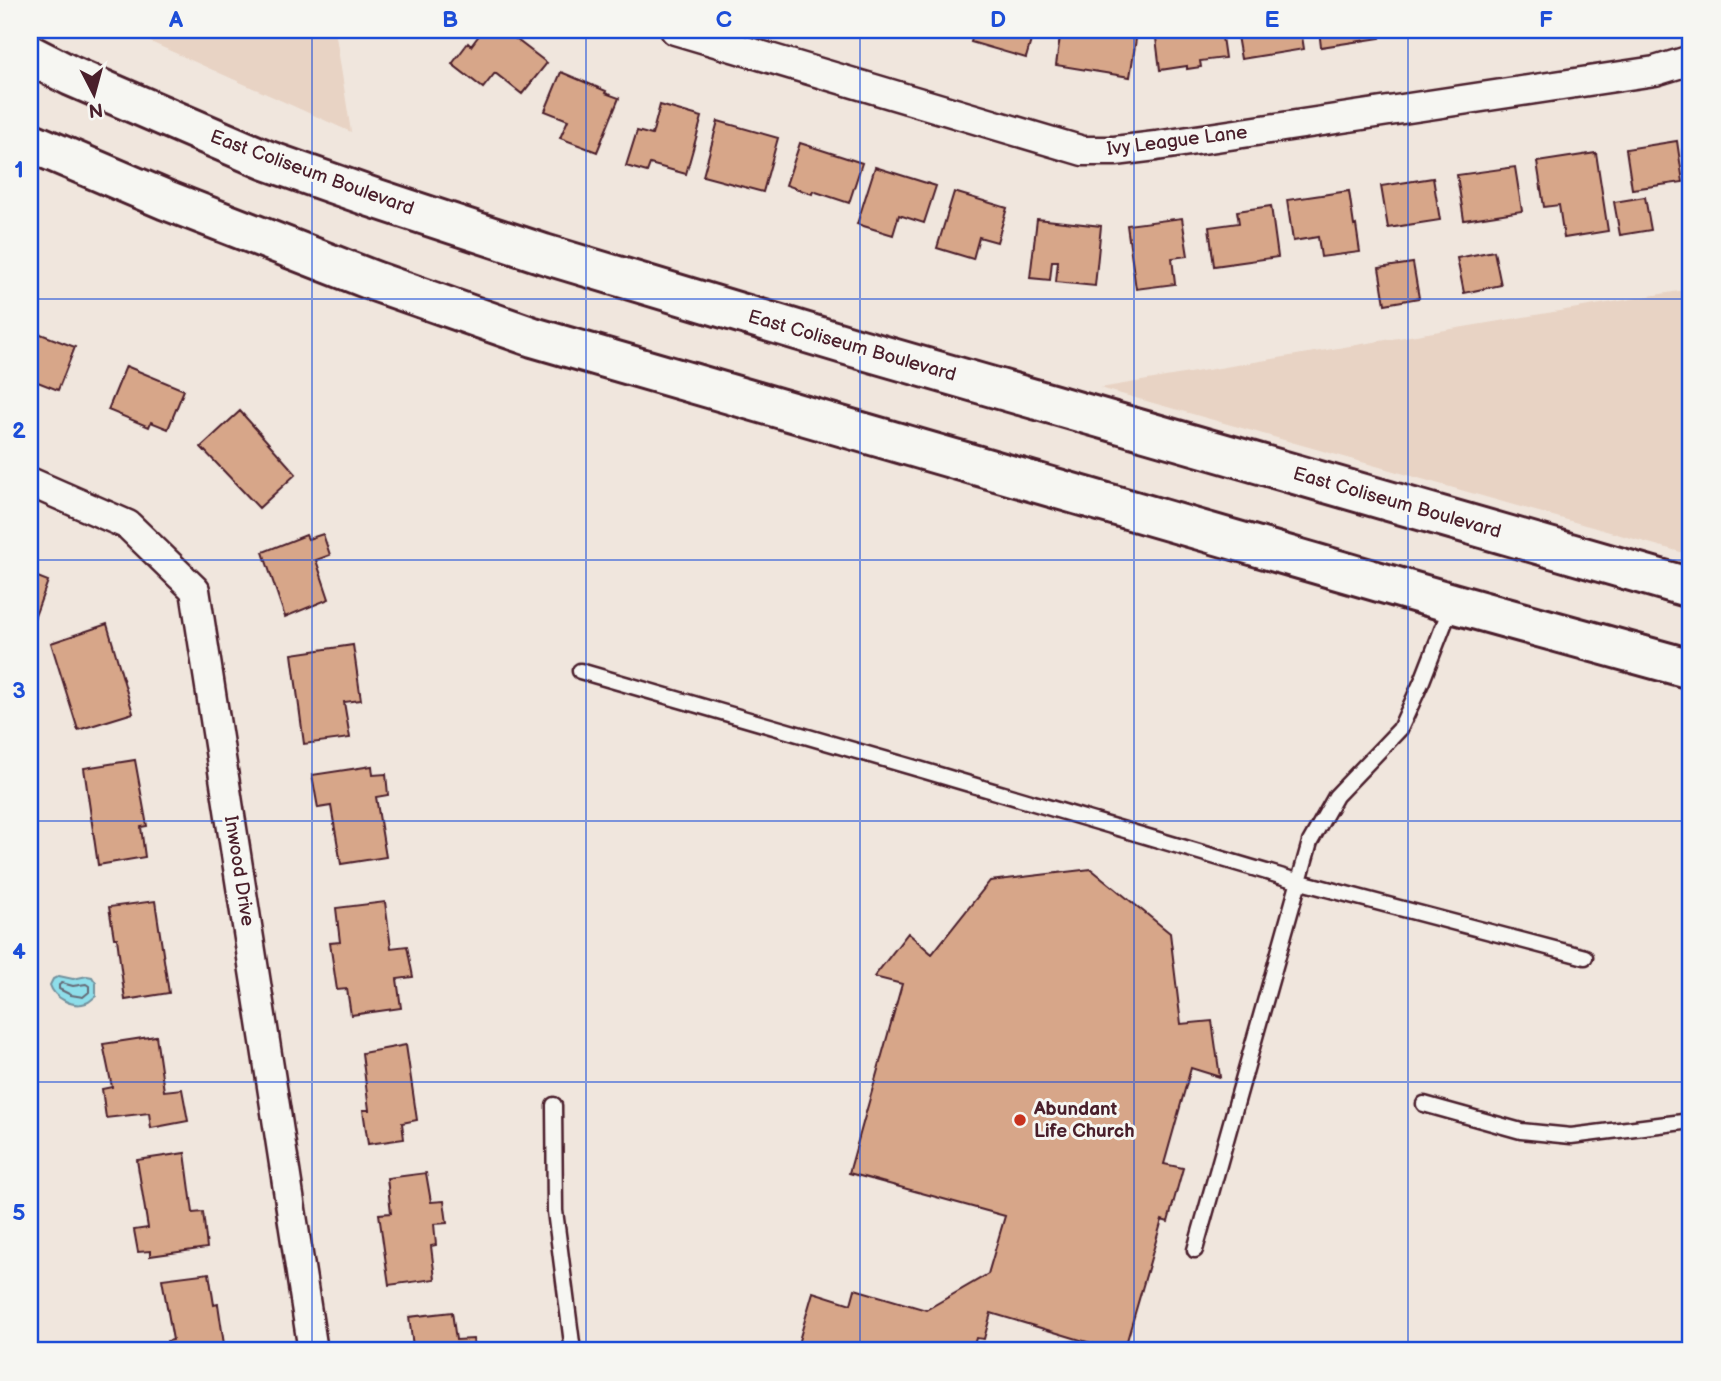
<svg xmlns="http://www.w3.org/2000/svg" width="1721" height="1381" viewBox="0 0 1721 1381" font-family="'Balsamiq Sans',sans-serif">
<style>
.built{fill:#e8d3c4}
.water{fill:#8edeea;stroke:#73929e;stroke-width:2}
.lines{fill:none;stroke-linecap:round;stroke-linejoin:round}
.shore{stroke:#656b77;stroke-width:2}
.building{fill:#d7a689;stroke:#4a1f2b;stroke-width:2}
.service-casing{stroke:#4a1f2b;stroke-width:19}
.minor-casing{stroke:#4a1f2b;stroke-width:33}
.trunk-casing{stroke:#4a1f2b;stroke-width:44}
.service{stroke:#f6f6f2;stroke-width:14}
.minor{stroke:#f6f6f2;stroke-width:28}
.trunk{stroke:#f6f6f2;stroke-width:38}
.grid{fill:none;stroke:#1d4ed8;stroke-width:2;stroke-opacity:0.55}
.poi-dot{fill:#c8321e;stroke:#f6f6f2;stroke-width:2.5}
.labels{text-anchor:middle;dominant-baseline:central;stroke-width:6;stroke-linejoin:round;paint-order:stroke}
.street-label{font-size:19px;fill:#4a1f2b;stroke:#f6f6f2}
.poi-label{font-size:19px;font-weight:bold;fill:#4a1f2b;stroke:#f6f6f2;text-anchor:start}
.neatline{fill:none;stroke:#1d4ed8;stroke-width:2.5}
.grid-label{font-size:23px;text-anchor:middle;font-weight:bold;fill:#1d4ed8}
</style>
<rect width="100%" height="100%" fill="#f0e6dd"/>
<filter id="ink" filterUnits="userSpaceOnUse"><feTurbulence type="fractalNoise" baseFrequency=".0143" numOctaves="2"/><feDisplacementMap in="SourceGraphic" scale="14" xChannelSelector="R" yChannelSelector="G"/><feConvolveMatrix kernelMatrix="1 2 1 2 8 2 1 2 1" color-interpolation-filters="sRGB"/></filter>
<g filter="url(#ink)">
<path class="built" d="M124 30H335L351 132Z
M1691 289V555L1100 388Z"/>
<path class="water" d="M59 976 73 979 87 976 92 977 96 983V996C93 998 90 1002 86 1003 73 1008 54 998 50 985L53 979Z"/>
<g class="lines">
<path class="shore" d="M62 983 73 986 86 984 89 986V992L83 997 71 995 59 989V985Z"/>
</g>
<path class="building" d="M483 30H504L547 63 522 94 495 73 483 88 452 64 468 43 471 46Z
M974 30H1034L1026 58 971 42Z
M1061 30H1078L1136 39 1130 77 1056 65Z
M1155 30H1221L1225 58 1200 61 1201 67 1187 69V66L1160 70Z
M1236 30H1301L1304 49 1241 59Z
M1319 30H1378L1380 38 1321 47Z
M561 72 606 91 605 93 619 98 597 152 560 138 568 120 545 111Z
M660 105 702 117 686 174 650 164 647 172 626 166 637 131 652 135Z
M718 121 778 138 763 192 703 176Z
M1677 141 1683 182 1632 189 1626 149Z
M800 143 862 163 849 203 813 191 812 194 786 185Z
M1596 153 1608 231 1564 238 1559 205 1544 207 1537 162Z
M875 167 936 186 924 223 899 215 893 235 857 224Z
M1515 167 1522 211 1464 220 1457 175Z
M1433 178 1440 220 1388 228 1381 186Z
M1349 191 1354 226 1356 225 1360 252 1321 257 1318 237 1293 241 1287 200Z
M954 192 1007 208 997 242 979 237 973 259 937 248Z
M1645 197 1651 230 1620 235 1614 202Z
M1271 206 1278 257 1214 266 1209 227 1239 223 1237 211Z
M1182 218 1188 256 1172 258 1175 284 1136 289 1127 225Z
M1037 219 1101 226 1095 286 1056 282 1058 261H1052L1050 280 1030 278Z
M1494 251 1501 285 1464 293 1457 258Z
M1413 263 1419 298 1385 304 1379 268Z
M30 330 75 347 58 390 30 379Z
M126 366 184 390 168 429 151 422 149 427 108 410Z
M240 411 296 474 259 508 201 447Z
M323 534 330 555 316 560 329 599 285 617 263 552 306 535 308 539Z
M30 574 48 581 32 624 30 623Z
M107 624 133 713 78 730 51 643Z
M353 645 361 700 344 702 350 738 304 744 292 654Z
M135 760 147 826 141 827 145 857 98 865 84 768Z
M372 766 373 775 386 774 388 795 376 797 386 857 341 864 331 806 318 808 312 775Z
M1091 869 1170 933 1181 1024 1212 1021 1220 1077 1191 1068 1164 1164 1183 1168 1168 1222 1162 1220 1124 1351H1117L991 1313 984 1339 976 1338 972 1351H796L813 1292 851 1304 855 1289 926 1310 988 1274 1005 1216 849 1173 902 984 874 977 908 933 932 954 990 881Z
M155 901 169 993 125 1000 117 938H114L109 907Z
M385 902 391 948 407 946 413 977 397 979 401 1008 351 1015 347 989 337 990 330 943 340 942 336 908Z
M156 1036 164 1091 182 1089 188 1121 151 1128 149 1113 106 1118 102 1089 112 1087 103 1044Z
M406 1045 417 1120 402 1123 404 1139 368 1144 363 1110H369L362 1053Z
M185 1153 193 1213 203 1212 207 1248 150 1256V1251L138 1252 134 1230 148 1228 137 1160Z
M426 1173 431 1202 444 1201 447 1223 434 1224 436 1245 431 1246 435 1279 389 1285 379 1214 391 1213 387 1178Z
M209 1273 214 1305 218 1304 225 1351H168L167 1341 173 1340 162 1279Z
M452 1312 456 1340 473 1339 475 1351H412L413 1346 409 1317Z"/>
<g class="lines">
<defs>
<path id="service" d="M580 671 912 767 1297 881 1585 957
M1424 1104 1521 1131 1571 1136 1691 1121
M554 1105 555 1211 573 1351
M1195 1250 1310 842 1336 796 1400 729 1422 681 1452 604"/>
<path id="minor" d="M675 30 1083 151H1115L1156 146 1655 71 1691 60
M30 482 128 525 195 590 313 1351"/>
<path id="trunk" d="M30 55 71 76 266 160 371 197 544 254 857 348 1691 588
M30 142 166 200 374 281 533 337 1452 603 1691 669"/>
</defs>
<use href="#service" class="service-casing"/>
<use href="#minor" class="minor-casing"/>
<use href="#trunk" class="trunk-casing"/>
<use href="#service" class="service"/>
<use href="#minor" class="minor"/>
<use href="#trunk" class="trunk"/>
</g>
</g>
<path class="grid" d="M312 30V1351M586 30V1351M860 30V1351M1134 30V1351M1408 30V1351M30 299H1691M30 560H1691M30 821H1691M30 1082H1691"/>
<circle class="poi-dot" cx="1020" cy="1120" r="7"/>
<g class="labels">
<g class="street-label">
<text transform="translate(1177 141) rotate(-7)">Ivy League Lane</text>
<text transform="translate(312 173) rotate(20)">East Coliseum Boulevard</text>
<text transform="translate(852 346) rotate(16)">East Coliseum Boulevard</text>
<text transform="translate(1397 503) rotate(16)">East Coliseum Boulevard</text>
<text transform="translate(239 871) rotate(81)">Inwood Drive</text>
</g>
<g class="poi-label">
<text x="1034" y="1109">Abundant<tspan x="1034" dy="22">Life Church</tspan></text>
</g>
</g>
<rect width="1721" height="1381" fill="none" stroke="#f6f6f2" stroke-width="77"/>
<g transform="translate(94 94) rotate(174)" stroke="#f6f6f2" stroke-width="5" paint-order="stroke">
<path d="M0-5L12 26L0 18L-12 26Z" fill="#4a1f2b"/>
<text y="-10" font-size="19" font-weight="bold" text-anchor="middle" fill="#4a1f2b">N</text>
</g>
<rect x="38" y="38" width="1644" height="1304" class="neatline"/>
<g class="grid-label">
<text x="176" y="27">A</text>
<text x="450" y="27">B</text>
<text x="724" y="27">C</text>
<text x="998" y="27">D</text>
<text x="1272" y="27">E</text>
<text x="1546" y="27">F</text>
<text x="19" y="177">1</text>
<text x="19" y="438">2</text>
<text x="19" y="698">3</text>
<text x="19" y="959">4</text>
<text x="19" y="1220">5</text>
</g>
</svg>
